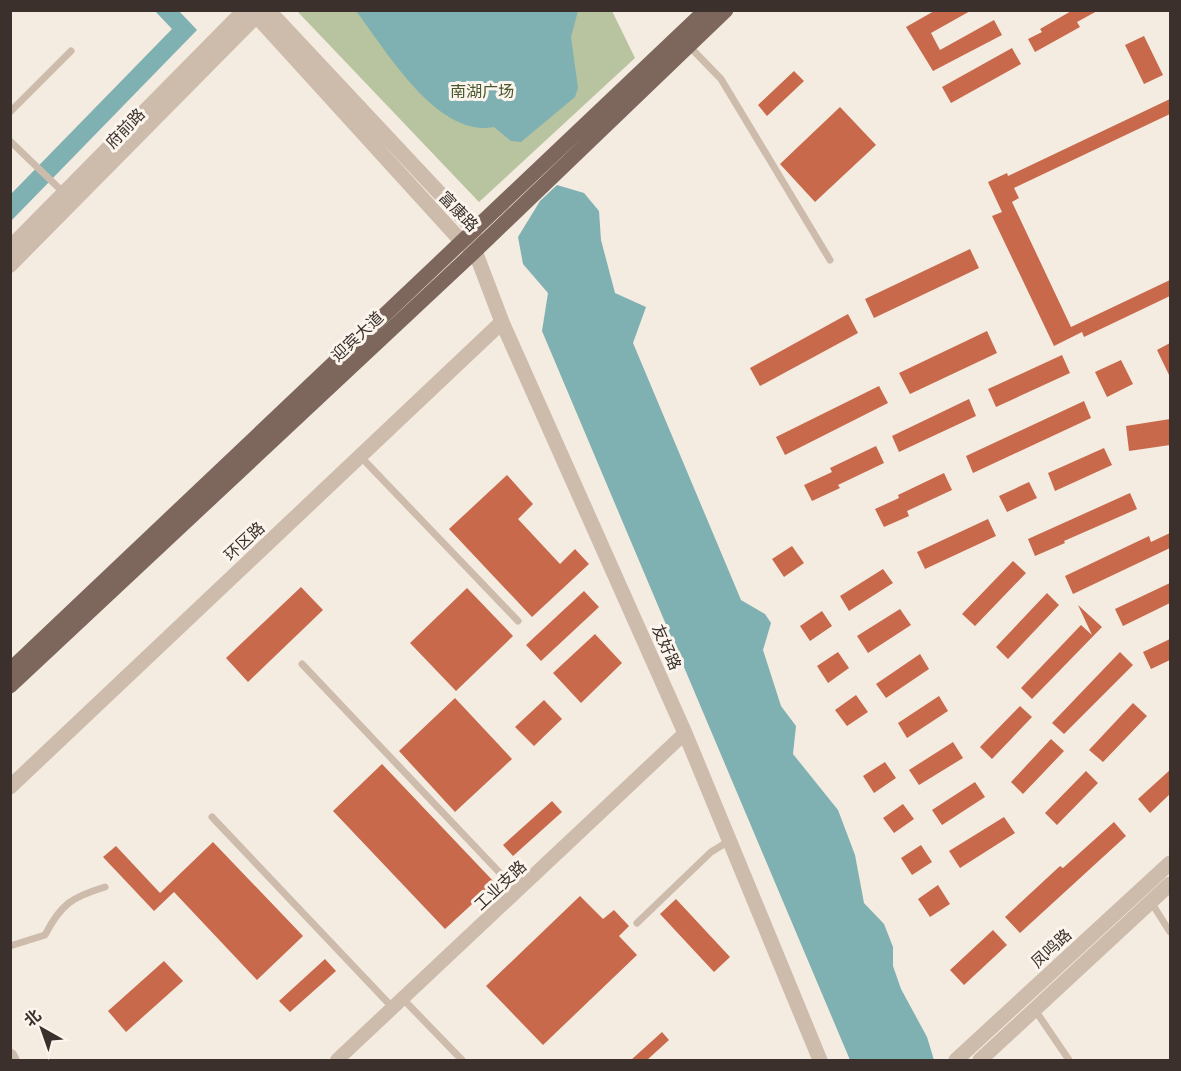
<svg xmlns="http://www.w3.org/2000/svg" width="1181" height="1071" viewBox="0 0 1181 1071" font-family="'Archivo Narrow','Noto Sans SC',sans-serif">
<style>
.green{fill:#b8c4a0}
.water{fill:#7fb0b2}
.building{fill:#c8694b}
.lines{fill:none;stroke-linecap:round;stroke-linejoin:round}
.service{stroke:#cdbbac;stroke-width:7}
.minor{stroke:#cdbbac;stroke-width:14}
.tertiary{stroke:#cdbbac;stroke-width:15}
.primary{stroke:#7d675c;stroke-width:15}
.labels{text-anchor:middle;dominant-baseline:central;stroke-width:6;stroke-linejoin:round;paint-order:stroke}
.park-label{font-size:16px;fill:#4a5a2e;stroke:#fbf5ee}
.street-label{font-size:16px;fill:#3b302b;stroke:#fbf5ee}
</style>
<rect width="100%" height="100%" fill="#f4ebe1"/>
<path class="green" d="M297 11H612L635 58 479 202Z"/>
<path class="water" d="M155 11H179L197 30 11 221V194L172 29Z
M356 11H578L571 37 578 88 575 97 521 142 511 141 494 127C437 138 386 50 356 11Z
M557 185 584 193 599 211 601 240 615 293 646 307 633 343 741 600 765 614 771 623 763 650 781 706 796 726 793 754 838 810 855 855 864 903 884 924 893 947V966L901 989 927 1037 934 1060H850L542 331 548 293 523 264 518 237 540 201Z"/>
<path class="building" d="M936 10H972L931 33 940 50 994 20 1002 35 933 71 906 27Z
M1073 10H1099L1077 22 1080 27 1035 52 1028 39 1042 32 1040 29Z
M1144 36 1163 75 1144 84 1125 45Z
M1012 48 1021 64 951 103 942 87Z
M794 71 804 81 767 116 758 105Z
M1170 99V114L1014 188 1019 198 1012 202 1071 327 1170 280V296L1084 337 1082 332 1054 346 992 216 1002 212 988 182 1007 173 1008 176Z
M840 107 876 145 815 202 780 164Z
M970 249 979 268 874 318 865 299Z
M848 314 858 333 760 386 750 368Z
M987 331 997 353 910 394 899 373Z
M1170 343V377L1157 350Z
M1062 355 1070 373 996 407 988 389Z
M1121 360 1133 384 1107 397 1095 372Z
M879 386 888 403 785 455 776 437Z
M969 399 976 416 899 452 892 436Z
M1084 401 1091 418 973 473 966 456Z
M1170 419V445L1129 451 1126 426Z
M876 446 884 463 838 485 840 488 812 501 804 485 832 472 830 468Z
M1104 448 1112 465 1055 491 1048 473Z
M944 473 952 490 907 511 909 516 884 527 875 509 899 498 898 495Z
M507 475 533 504 518 519 560 564 575 549 589 564 532 617 449 529Z
M1029 482 1037 498 1007 512 999 496Z
M1130 493 1137 509 1064 541 1065 543 1035 556 1028 539Z
M988 519 996 536 925 569 917 552Z
M1170 533V548L1073 594 1065 576 1149 536 1151 542Z
M792 546 804 563 784 577 772 559Z
M1013 561 1026 573 975 626 962 614Z
M883 569 893 583 849 611 840 596Z
M1170 583V603L1123 626 1115 609Z
M301 587 323 610 248 682 226 658Z
M467 588 513 636 456 691 410 643Z
M584 591 599 607 541 661 526 645Z
M1047 593 1059 605 1008 659 996 647Z
M1078 605 1102 627 1032 699 1021 688 1081 625 1092 635Z
M900 609 911 625 868 653 857 636Z
M822 611 832 626 810 641 800 626Z
M595 634 622 663 581 703 553 673Z
M1170 639V660L1151 669 1143 652Z
M838 652 849 668 828 683 817 666Z
M1120 652 1133 665 1064 734 1052 723Z
M920 654 929 669 886 698 876 684Z
M856 695 868 712 847 726 835 710Z
M939 696 948 711 907 738 898 723Z
M455 698 512 759 455 812 399 751Z
M544 700 562 719 534 746 515 727Z
M1133 703 1147 716 1103 762 1089 750Z
M1020 706 1032 717 992 759 980 747Z
M1051 739 1064 751 1023 794 1011 782Z
M953 742 963 758 919 785 909 770Z
M885 762 896 778 874 793 863 776Z
M382 764 495 883 445 929 333 811Z
M1170 770V794L1150 813 1138 799Z
M1086 771 1098 783 1057 825 1045 813Z
M975 782 985 797 942 825 932 810Z
M552 801 562 812 513 856 503 845Z
M903 804 914 819 894 833 883 818Z
M1004 817 1015 833 960 868 949 851Z
M1114 822 1126 836 1020 933 1005 917 1060 866 1063 868Z
M213 842 303 936 257 980 174 892 154 911 103 857 116 846 160 893Z
M921 845 932 862 912 875 901 858Z
M938 885 950 904 930 917 918 899Z
M580 896 603 919 614 910 629 926 619 936 637 955 543 1045 486 986Z
M676 899 730 957 714 972 660 914Z
M993 930 1007 945 964 985 950 970Z
M325 959 336 971 290 1012 279 1001Z
M164 961 183 981 126 1032 108 1011Z
M662 1032 669 1040 647 1060H631Z"/>
<g class="lines">
<path class="service" d="M689 46 721 79 830 260
M10 112 71 51
M10 141 65 194
M360 456 518 621
M302 664 517 891
M212 817 393 1008
M1151 902 1170 932
M637 923 711 852 729 841
M10 946 45 935C61 904 72 897 105 887
M403 999 462 1060
M1035 1010 1069 1060"/>
<path class="minor" d="M10 247 244 10
M10 266 263 10
M337 1060 685 733"/>
<path class="tertiary" d="M251 10 462 242 471 248
M268 10 474 230 475 251 502 322 685 733 820 1060
M10 787 502 322
M10 1056 12 1060
M956 1060 1170 863
M980 1060 1170 884"/>
<path class="primary" d="M10 670 706 10
M10 686 475 251 726 10"/>
</g>
<g class="labels">
<g class="park-label">
<text x="482" y="91">南湖广场</text>
</g>
<g class="street-label">
<text transform="translate(125 128) rotate(-46)">府前路</text>
<text transform="translate(459 211) rotate(46)">富康路</text>
<text transform="translate(357 336) rotate(-43)">迎宾大道</text>
<text transform="translate(244 541) rotate(-43)">环区路</text>
<text transform="translate(667 647) rotate(66)">友好路</text>
<text transform="translate(500 885) rotate(-43)">工业支路</text>
<text transform="translate(1051 948) rotate(-43)">凤鸣路</text>
</g>
</g>
<rect width="1181" height="1071" fill="none" stroke="#3b302b" stroke-width="24"/>
<g transform="translate(42 1029) rotate(320)" stroke="#fbf5ee" stroke-width="4.5" paint-order="stroke">
<path d="M0-4.5L10 22L0 15L-10 22Z" fill="#3b302b"/>
<text y="-9" font-size="16" font-weight="bold" text-anchor="middle" fill="#3b302b">北</text>
</g>
</svg>
